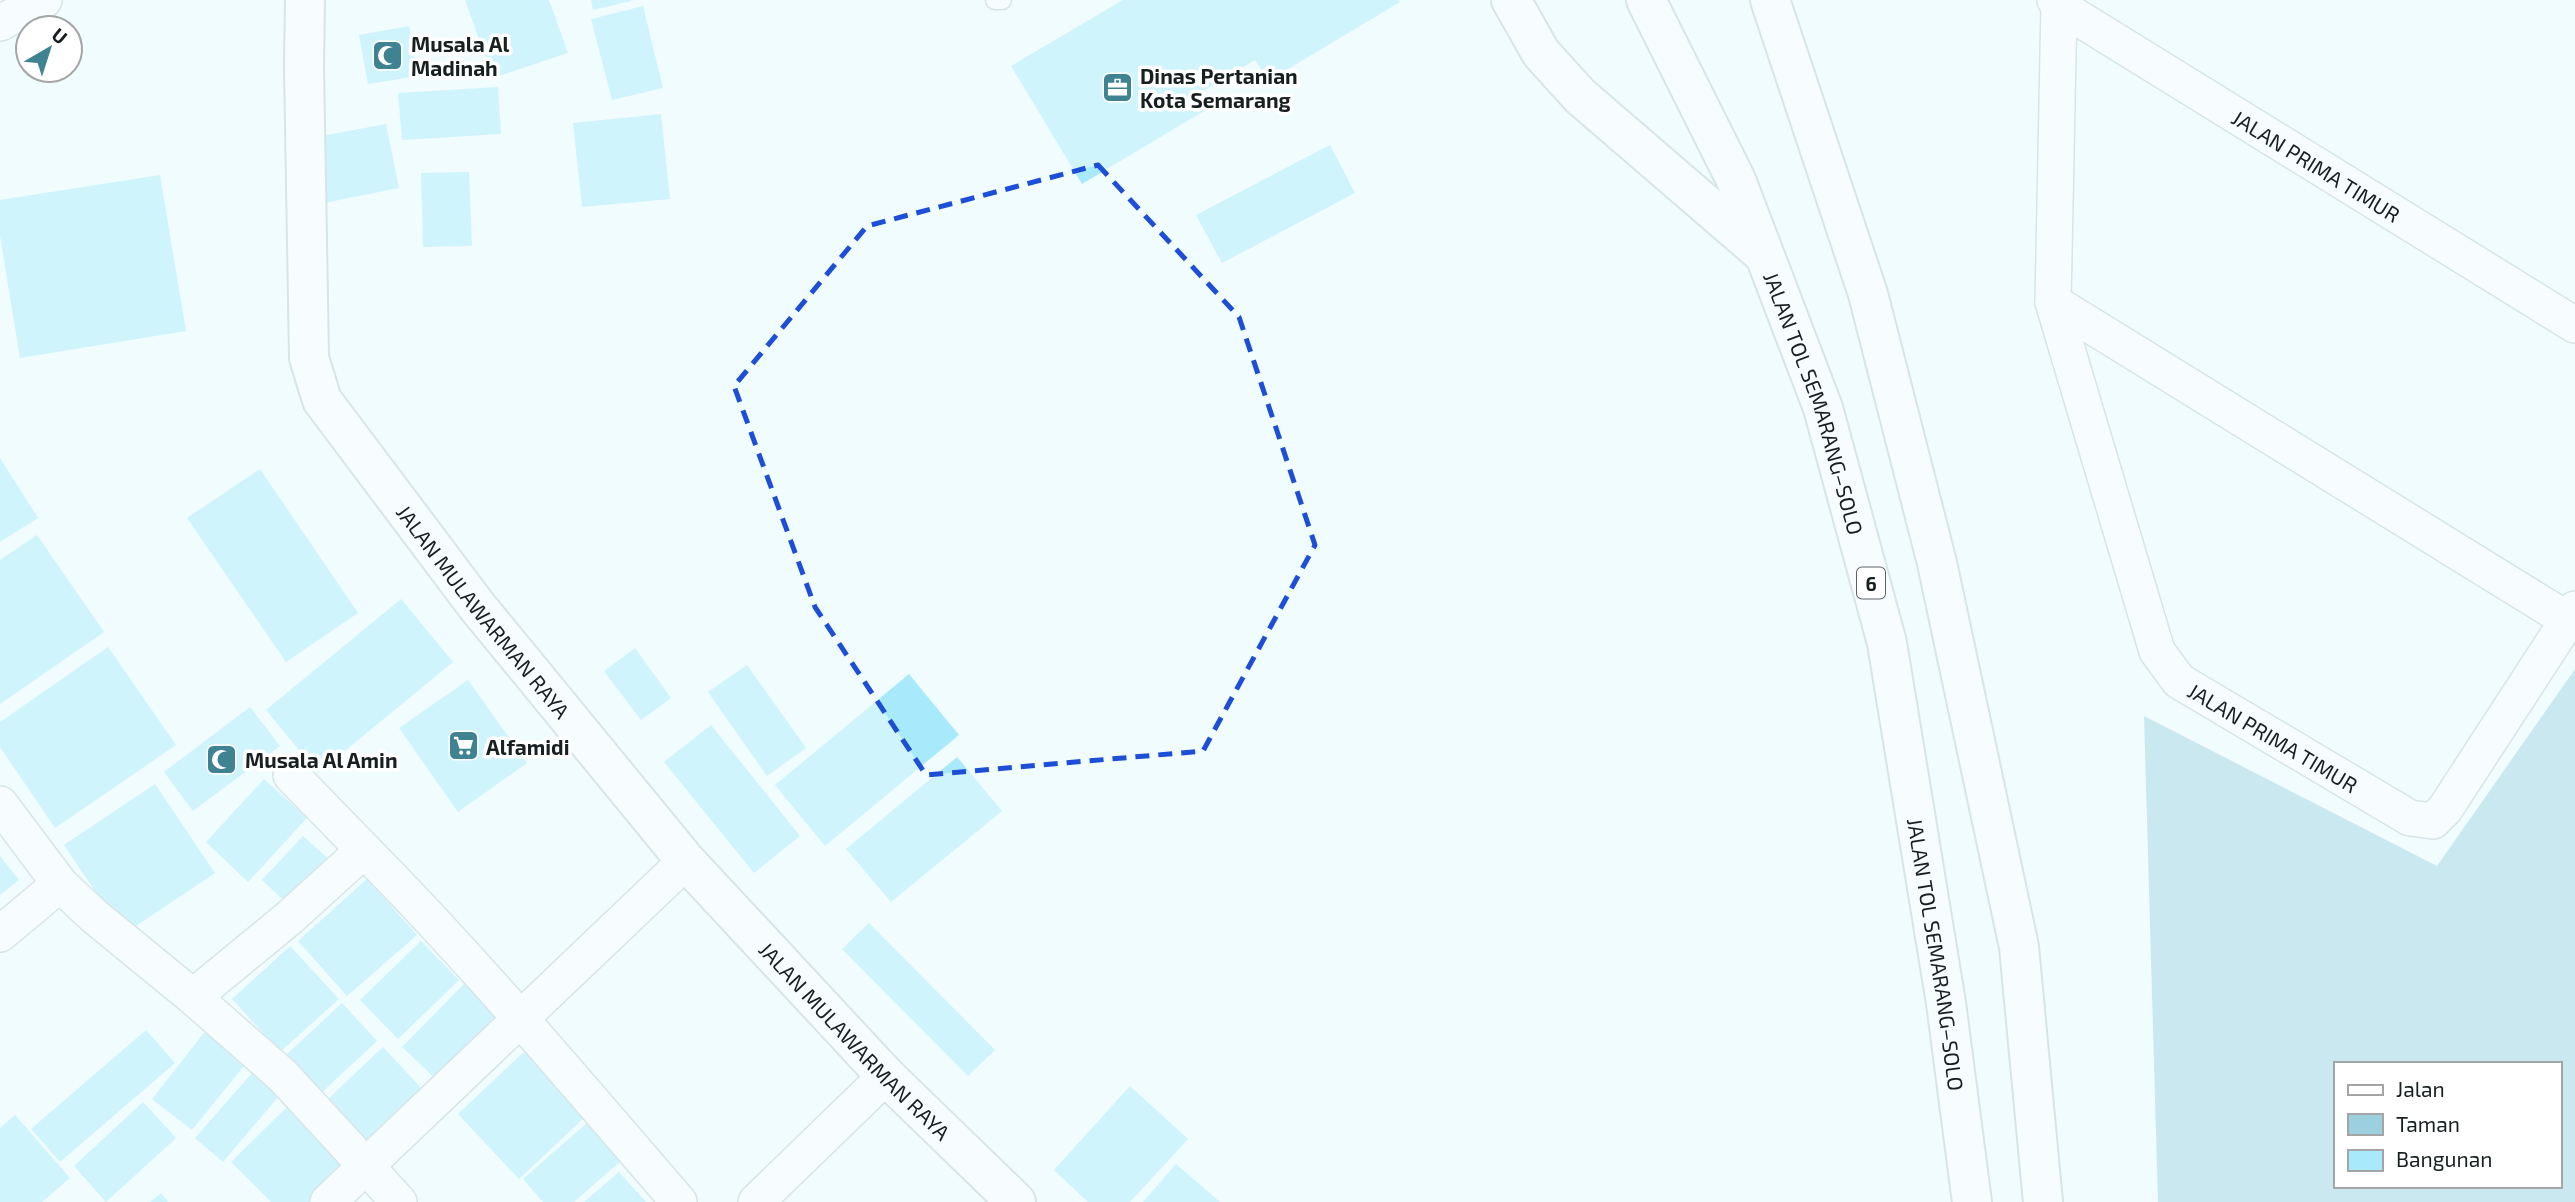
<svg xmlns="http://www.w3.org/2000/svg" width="2575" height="1202" viewBox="0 0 2575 1202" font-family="'Exo 2',sans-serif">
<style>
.green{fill:#9cd0de;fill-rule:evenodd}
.building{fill:#a8eafb}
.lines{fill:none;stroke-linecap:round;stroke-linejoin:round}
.service-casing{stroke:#b9cace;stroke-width:21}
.minor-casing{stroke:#b9cace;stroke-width:38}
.secondary-casing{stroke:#b9cace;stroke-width:42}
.motorway-casing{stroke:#b9cace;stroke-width:42}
.service{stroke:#fff;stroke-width:18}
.minor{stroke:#fff;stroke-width:35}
.secondary{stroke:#fff;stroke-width:38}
.motorway{stroke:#fff;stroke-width:38}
.marked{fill:none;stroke:#1d4ed8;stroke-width:5;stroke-dasharray:14 9;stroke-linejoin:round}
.labels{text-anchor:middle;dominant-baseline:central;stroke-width:7;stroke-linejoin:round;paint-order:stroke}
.shield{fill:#fff;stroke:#5d6263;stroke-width:2}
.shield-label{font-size:19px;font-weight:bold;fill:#181f20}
.poi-label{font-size:21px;font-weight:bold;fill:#181f20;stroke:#fff;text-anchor:start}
.street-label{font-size:21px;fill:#181f20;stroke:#fff}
</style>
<rect width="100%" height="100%" fill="#f1fcfe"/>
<path class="green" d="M2575 669V1202H2158L2144 716 2437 866ZM2335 1064H2559V1186H2335Z"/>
<path class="building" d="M465 0H549L568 53 493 78Z
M591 0H631V1L593 10Z
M1123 0H1398L1400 2 1268 81 1255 60 1200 93 1209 108 1082 184 1011 66Z
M643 6 663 88 612 100 591 19Z
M409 26 418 76 368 84 359 35Z
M498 87 501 134 402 140 398 93Z
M661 114 670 199 582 207 573 123Z
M386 124 399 188 324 203 311 138Z
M1330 145 1355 193 1222 263 1196 215Z
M469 172 472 246 423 247 421 173Z
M160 175 186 331 20 358 0 236V200Z
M0 458 38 518 0 542Z
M260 469 358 613 286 662 187 518Z
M37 535 104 632 0 704V560Z
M401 599 453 662 318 773 266 710Z
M108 647 176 745 55 828 0 747V722Z
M635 648 671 698 641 720 604 671Z
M747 665 806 748 767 776 708 692Z
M909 674 959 735 825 846 775 785Z
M468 680 527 763 458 812 399 728Z
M250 707 280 746 193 811 164 772Z
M711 725 800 836 754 873 664 762Z
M957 757 1002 811 891 902 846 849Z
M264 779 307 818 248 882 206 842Z
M155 784 215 873 124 934 64 845Z
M303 836 332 862 291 907 262 880Z
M0 856 19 880 0 895Z
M367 879 417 935 347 996 298 941Z
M869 923 995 1050 968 1076 842 949Z
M421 941 459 980 398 1039 360 1000Z
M290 946 339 999 280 1052 232 999Z
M464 984 500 1019 439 1082 402 1047Z
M342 1003 377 1041 320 1094 285 1056Z
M207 1029 247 1062 192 1130 152 1099Z
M146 1030 175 1063 60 1162 31 1129Z
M383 1047 422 1089 366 1142 327 1100Z
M526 1050 586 1116 519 1179 458 1114Z
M252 1073 279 1096 223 1162 195 1138Z
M1130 1086 1188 1139 1130 1202H1088L1054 1170Z
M143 1102 176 1138 106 1202 74 1166Z
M290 1104 349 1163 310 1202H271L231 1162Z
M15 1115 70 1178 42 1202H0V1128Z
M588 1122 622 1160 574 1202H543L523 1179Z
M1176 1164 1220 1202H1143Z
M619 1172 646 1202H584Z
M161 1193 168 1202H150Z"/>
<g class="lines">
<defs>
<path id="service" d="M995 0H1002"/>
<g id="minor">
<path id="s1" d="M2055 0 2059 6 2575 325"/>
<path id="s2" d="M2059 6 2053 302 2157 651 2179 681 2410 818 2433 821 2445 809 2575 609"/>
<path d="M0 23 44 0"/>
<path d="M2053 302 2568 620"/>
<path d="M291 775 364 850"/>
<path d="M0 804 60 884 94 916 193 997 283 1076 399 1202"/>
<path d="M0 934 60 884"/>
<path d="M193 997 289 918 364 850C475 962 576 1083 679 1202"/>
<path d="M328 1202 686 861"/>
<path d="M756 1202 886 1076"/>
</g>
<g id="secondary">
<path id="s3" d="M305 0 304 66 309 358 322 400 476 605 686 861 886 1076 1016 1202"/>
</g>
<g id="motorway">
<path d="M1511 0 1541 53 1580 96 1761 252"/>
<path id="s4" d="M1646 0 1736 180 1823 408 1887 643 1946 1003 1972 1202"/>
<path d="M1770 0 1868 294 1937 563 2019 947 2043 1202"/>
</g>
</defs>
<use href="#service" class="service-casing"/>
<use href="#minor" class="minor-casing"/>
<use href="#secondary" class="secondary-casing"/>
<use href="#motorway" class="motorway-casing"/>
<use href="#service" class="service"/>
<use href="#minor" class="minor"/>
<use href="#secondary" class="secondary"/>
<use href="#motorway" class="motorway"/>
</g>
<path d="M0 0H2575V1202H0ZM1098 165 1239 317 1315 545 1203 751 926 775 815 607 734 386 867 226Z" fill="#f1fcfe" fill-opacity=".55" fill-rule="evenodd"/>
<path class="marked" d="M1098 165 1239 317 1315 545 1203 751 926 775 815 607 734 386 867 226Z"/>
<defs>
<symbol id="mosque-square" viewBox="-11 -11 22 22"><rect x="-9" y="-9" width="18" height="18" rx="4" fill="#3f8292" stroke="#fff"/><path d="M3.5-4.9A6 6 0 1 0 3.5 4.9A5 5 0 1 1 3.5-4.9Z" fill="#fff"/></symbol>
<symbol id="office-square" viewBox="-11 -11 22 22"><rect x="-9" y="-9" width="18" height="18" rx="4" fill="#3f8292" stroke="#fff"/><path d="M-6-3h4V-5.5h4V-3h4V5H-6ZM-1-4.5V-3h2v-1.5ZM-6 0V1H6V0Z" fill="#fff"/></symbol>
<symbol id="supermarket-square" viewBox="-11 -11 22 22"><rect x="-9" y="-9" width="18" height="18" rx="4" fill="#3f8292" stroke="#fff"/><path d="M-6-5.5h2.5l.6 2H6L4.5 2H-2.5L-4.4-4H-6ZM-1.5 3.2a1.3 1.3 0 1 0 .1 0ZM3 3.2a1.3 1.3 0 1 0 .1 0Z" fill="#fff"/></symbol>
</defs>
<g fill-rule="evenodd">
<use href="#mosque-square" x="370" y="38" width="35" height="35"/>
<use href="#office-square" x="1100" y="70" width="35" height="35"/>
<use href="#supermarket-square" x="446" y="728" width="35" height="35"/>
<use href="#mosque-square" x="204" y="742" width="35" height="35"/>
</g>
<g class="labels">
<rect class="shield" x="1857" y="567.5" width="28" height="31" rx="5"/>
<g class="shield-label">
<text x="1871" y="583">6</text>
</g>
<g class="poi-label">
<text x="411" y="43">Musala Al<tspan x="411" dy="24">Madinah</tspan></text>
<text x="1140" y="75">Dinas Pertanian<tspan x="1140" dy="24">Kota Semarang</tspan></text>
<text x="486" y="746">Alfamidi</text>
<text x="245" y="759">Musala Al Amin</text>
</g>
<g class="street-label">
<text stroke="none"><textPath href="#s1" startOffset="310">JALAN PRIMA TIMUR</textPath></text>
<text stroke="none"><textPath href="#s4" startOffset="438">JALAN TOL SEMARANG–SOLO</textPath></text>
<text stroke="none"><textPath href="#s3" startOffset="668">JALAN MULAWARMAN RAYA</textPath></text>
<text stroke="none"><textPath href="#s2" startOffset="807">JALAN PRIMA TIMUR</textPath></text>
<text stroke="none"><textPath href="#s4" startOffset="1004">JALAN TOL SEMARANG–SOLO</textPath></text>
<text stroke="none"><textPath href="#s3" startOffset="1236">JALAN MULAWARMAN RAYA</textPath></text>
</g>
</g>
<rect x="2334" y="1062" width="228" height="126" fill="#ffffff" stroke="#a3a5a6" stroke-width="2"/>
<rect x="2348" y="1085" width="35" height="10" fill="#ffffff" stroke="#a3a5a6" stroke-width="2"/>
<text x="2396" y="1097" font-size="21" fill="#181f20">Jalan</text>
<rect x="2348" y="1114" width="35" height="21" fill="#9cd0de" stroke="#a3a5a6" stroke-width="2"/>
<text x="2396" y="1132" font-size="21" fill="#181f20">Taman</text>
<rect x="2348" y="1150" width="35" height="21" fill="#a8eafb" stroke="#a3a5a6" stroke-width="2"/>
<text x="2396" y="1167" font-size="21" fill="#181f20">Bangunan</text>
<g transform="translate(49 49) rotate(39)"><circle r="33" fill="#ffffff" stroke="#a3a5a6" stroke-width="2"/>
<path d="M0-5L12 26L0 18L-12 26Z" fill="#3f8292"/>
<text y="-10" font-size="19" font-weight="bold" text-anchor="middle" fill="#181f20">U</text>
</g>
</svg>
